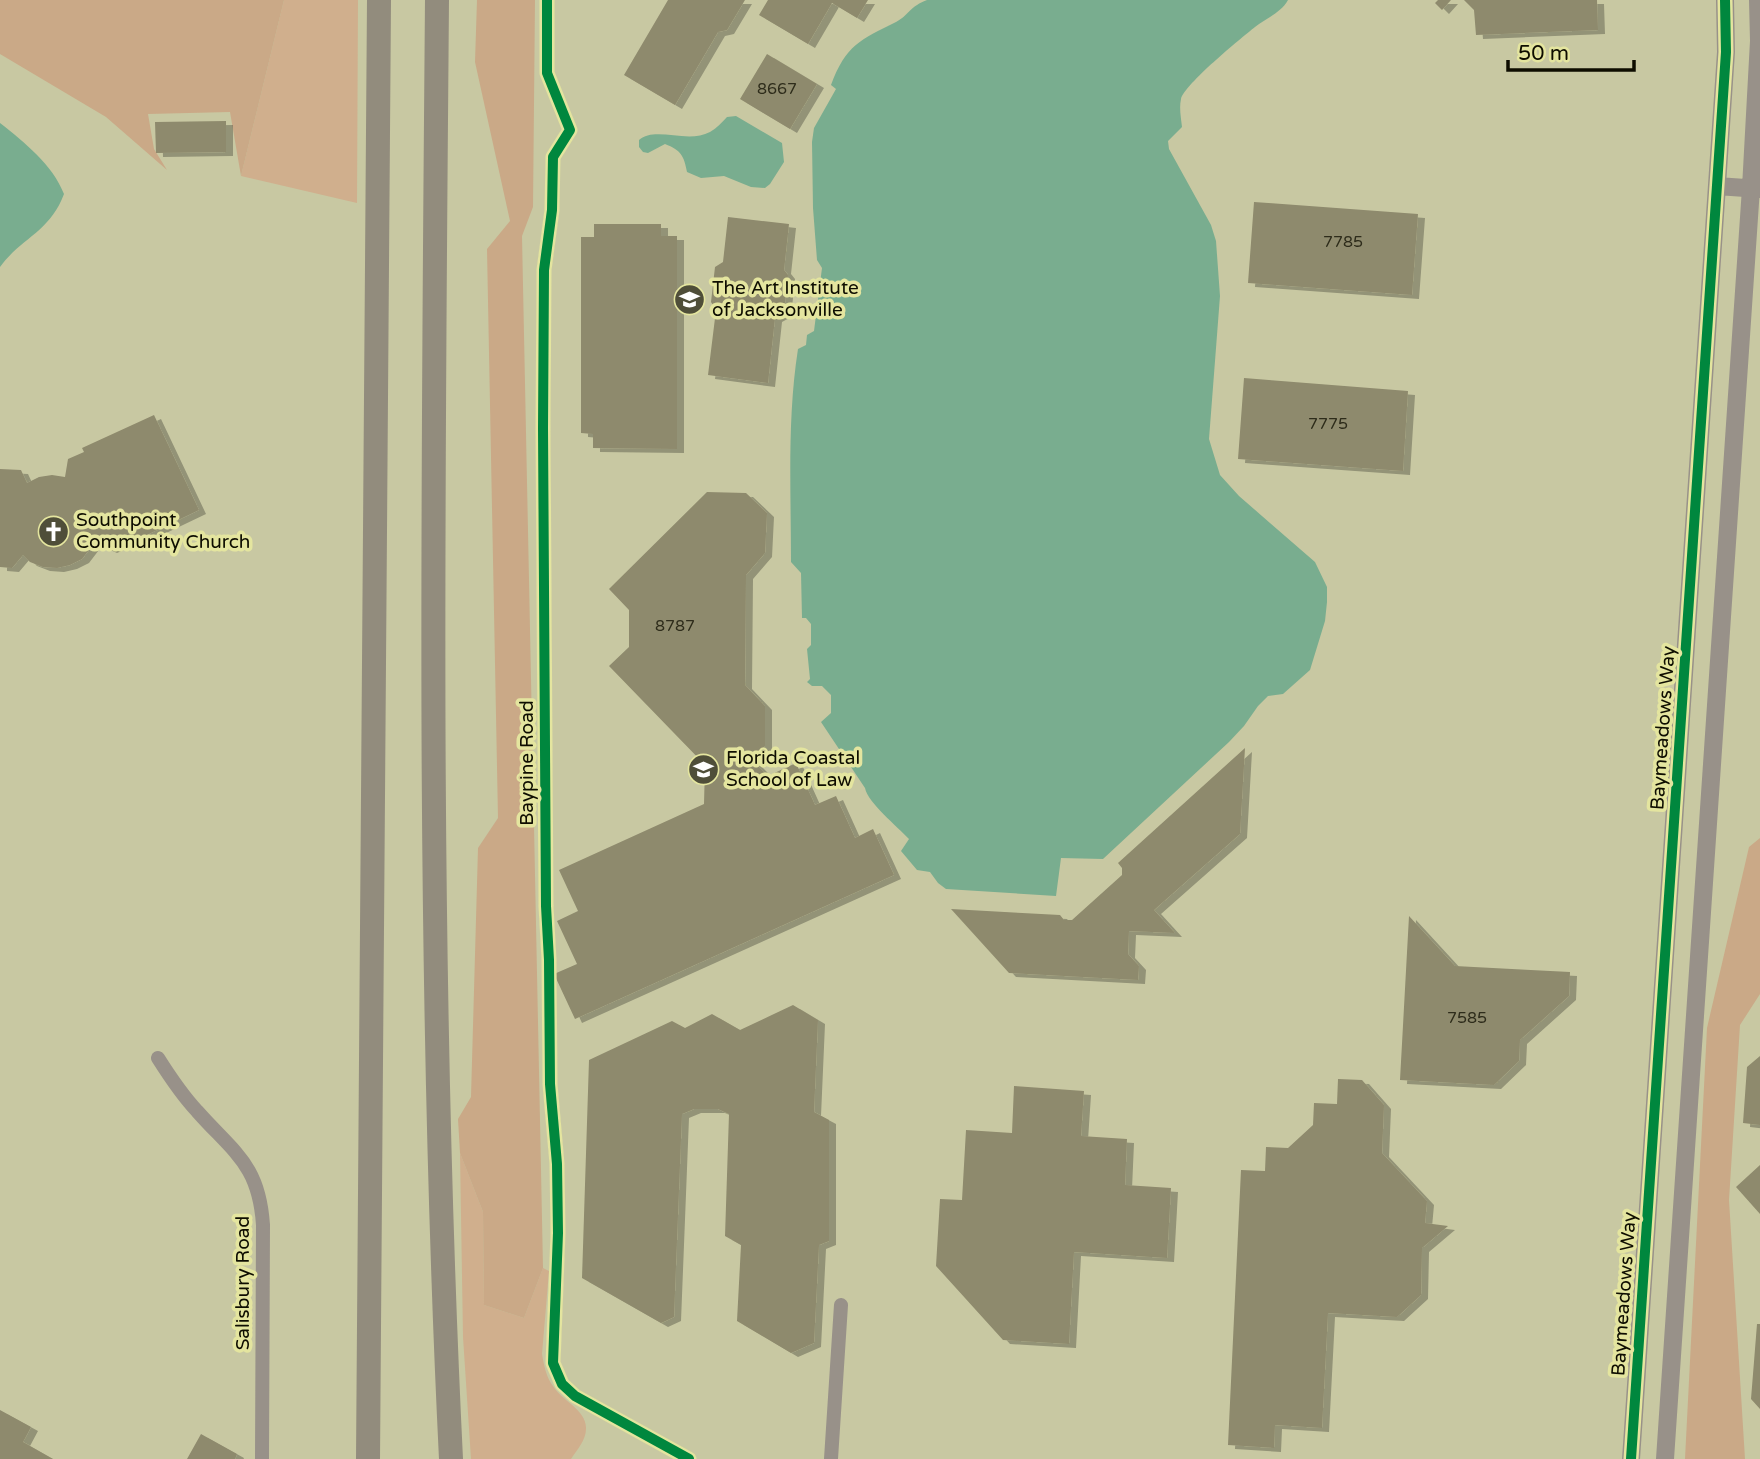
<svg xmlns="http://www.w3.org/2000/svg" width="1760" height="1459" viewBox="0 0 1760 1459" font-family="'Varela Round',sans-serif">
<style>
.green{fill:#d0af8d}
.forest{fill:#caa987}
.water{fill:#79ad8f}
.building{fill:#8e8a6d;filter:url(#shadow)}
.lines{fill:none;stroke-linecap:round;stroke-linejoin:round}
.minor{stroke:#989189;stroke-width:14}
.tertiary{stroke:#989189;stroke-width:18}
.motorway{stroke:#928c7d;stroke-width:24}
.cycleway-casing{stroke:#e4e59f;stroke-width:15}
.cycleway{stroke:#00873e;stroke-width:10}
.labels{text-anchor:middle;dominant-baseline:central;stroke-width:7;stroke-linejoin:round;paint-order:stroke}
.number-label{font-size:16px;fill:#2e2c1b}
.poi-label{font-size:19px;fill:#0e0d00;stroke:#e4e59f;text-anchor:start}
.street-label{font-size:19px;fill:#0e0d00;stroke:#e4e59f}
</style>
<defs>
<filter id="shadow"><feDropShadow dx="7" dy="4" stdDeviation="0" flood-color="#0004"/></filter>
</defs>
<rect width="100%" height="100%" fill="#c8c8a2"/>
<path class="green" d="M284 0H358L357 203 241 176Z
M460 1153 483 1212 484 1305 524 1318 543 1268 549 1271 542 1354C544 1365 546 1377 553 1386 562 1401 587 1410 586 1429 586 1440 577 1450 571 1459H471L463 1337Z"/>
<path class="forest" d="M0 0H284L241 176 230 112 148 114 154 149 167 170 106 117 0 54Z
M477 0H535L533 207 522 236 543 1268 524 1318 484 1305 483 1212 460 1153 458 1119 471 1097 478 848 498 818 487 249 510 221 475 62Z
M1760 838V994L1740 1025 1729 1200 1745 1459H1685L1707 1028 1749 847Z"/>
<path class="water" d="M927 0H1288C1281 13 1266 18 1255 27 1240 39 1185 84 1181 99 1179 108 1181 118 1182 127L1168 141 1169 149 1211 225 1216 241 1220 296 1209 439 1220 475 1239 496 1315 562 1327 587V602L1325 621 1310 670 1283 694 1268 696 1258 706 1244 726 1229 742 1103 859 1061 858 1056 896 946 889 938 883 930 872 917 870 901 851 909 839C897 826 868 803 865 788L821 722 831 713V695L822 686H812L807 682 810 679 807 649 811 645V624L806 618H802L801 573 791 562C791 492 787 419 798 349L806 345 807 335 814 331 822 268 817 260 813 208 812 142 814 128 836 89 831 85C846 45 860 40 896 22 908 16 910 6 927 0Z
M736 116 782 143 784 162 770 184 765 188 751 187 724 176 701 178 687 172C684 156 681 150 665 144L648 153 643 152 639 147V140C655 126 688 144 710 132 717 128 722 122 727 117Z
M0 123C24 142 53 165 64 194 50 232 21 238 0 267Z"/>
<path class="building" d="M668 0H745L727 30 718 32 675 105 624 75Z
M768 0H868L857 18 832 3 808 44 759 15Z
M1438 0H1451L1442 10 1435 3Z
M1464 0H1597L1598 30 1476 35 1474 10Z
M767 54 817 84 790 129 740 99Z
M226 121V152L156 153 155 122Z
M1254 202 1418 214 1412 295 1248 283Z
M728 217 789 224 784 270 788 275 784 313 775 318 768 383 708 375 716 310 711 302 715 267 723 262Z
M594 224H661V236H677V449L593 448V434L581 433V237H594Z
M1244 378 1408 391 1403 471 1238 459Z
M154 415 199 510 130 543 128 541 110 549 95 542 82 559 70 565 57 568 43 567 30 562 23 555 12 568 0 567V469L21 470 27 483 39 477 52 475 65 477 68 459 84 452 82 448Z
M707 492 746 493 767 513 765 553 746 575 745 685 765 706V746L751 759 768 776 796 763 815 805 836 796 855 838 873 829 894 875 575 1019 554 974 577 964 557 921 578 911 559 870 704 804 705 765 609 666 629 647V610L609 589Z
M1245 748 1240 834 1154 910 1175 933 1129 931 1128 954 1139 966 1138 980 1009 973 951 909 1060 915 1064 920H1072L1122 875V868L1118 863Z
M1409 916 1455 966 1570 972 1569 996 1520 1040 1519 1061 1494 1085 1400 1080Z
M793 1005 818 1020 814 1112 829 1120V1241L819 1245 814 1343 791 1353 737 1321 741 1245 725 1236 729 1114 718 1109H694L682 1114 674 1317 661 1323 582 1278 589 1060 672 1021 685 1028 712 1014 740 1030Z
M1760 1056V1125L1743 1123 1747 1067Z
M1338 1079 1362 1080 1384 1105 1382 1153 1427 1201 1425 1223 1448 1226 1422 1248 1421 1295 1397 1317 1328 1313 1322 1428 1275 1425 1274 1448 1228 1445 1241 1170 1265 1171 1266 1147 1288 1148 1313 1125 1314 1103 1337 1104Z
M1014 1086 1084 1091 1081 1136 1127 1139 1125 1185 1171 1188 1167 1258 1074 1252 1069 1344 1003 1340 936 1266 940 1199 962 1200 966 1130 1012 1133Z
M1760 1165V1214L1736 1187Z
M1757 1324H1760V1409L1751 1399Z
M0 1410 31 1427 23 1442 53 1459H0Z
M201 1434 237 1454 235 1459H187Z"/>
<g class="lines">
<path class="minor" d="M547 0V73L570 130 553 157 552 210 544 270 543 428 546 906 549 960 550 1084 557 1164 558 1233 553 1363 562 1384 575 1396 689 1459
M158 1058C170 1077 182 1095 197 1111 234 1153 259 1164 263 1225L262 1459
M831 1459 841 1305"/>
<path class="tertiary" d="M1717 186 1760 189
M1631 1459 1726 52 1725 0
M1665 1459 1751 188 1759 41 1758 0"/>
<path class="motorway" d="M437 0C433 486 427 973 451 1459
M368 1459 379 0"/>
<defs>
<path id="cycleway" d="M547 0V73L570 130 553 157 552 210 544 270 543 428 546 906 549 960 550 1084 557 1164 558 1233 553 1363 562 1384 575 1396 689 1459
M1631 1459 1726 52 1725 0"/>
</defs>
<use href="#cycleway" class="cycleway-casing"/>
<use href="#cycleway" class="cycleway"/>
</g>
<defs>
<symbol id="school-disc" viewBox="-11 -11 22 22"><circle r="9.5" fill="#4f4e39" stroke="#e4e59f"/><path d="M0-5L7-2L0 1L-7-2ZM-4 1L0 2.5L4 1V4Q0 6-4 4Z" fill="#fff"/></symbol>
<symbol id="church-disc" viewBox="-11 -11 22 22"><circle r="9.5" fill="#4f4e39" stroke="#e4e59f"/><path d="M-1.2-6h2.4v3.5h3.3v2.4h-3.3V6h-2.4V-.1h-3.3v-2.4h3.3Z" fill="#fff"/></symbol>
<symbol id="university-disc" viewBox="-11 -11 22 22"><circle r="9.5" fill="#4f4e39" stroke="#e4e59f"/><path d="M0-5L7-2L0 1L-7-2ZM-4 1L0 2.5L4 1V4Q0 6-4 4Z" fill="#fff"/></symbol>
</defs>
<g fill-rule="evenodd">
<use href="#school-disc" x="672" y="282" width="35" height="35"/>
<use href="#church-disc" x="36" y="514" width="35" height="35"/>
<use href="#university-disc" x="686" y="752" width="35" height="35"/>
</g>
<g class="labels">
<g class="number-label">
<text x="777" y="89">8667</text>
<text x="1343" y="242">7785</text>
<text x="1328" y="424">7775</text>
<text x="675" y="626">8787</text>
<text x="1467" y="1018">7585</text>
</g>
<g class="poi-label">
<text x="712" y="288">The Art Institute<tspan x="712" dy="22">of Jacksonville</tspan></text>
<text x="76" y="520">Southpoint<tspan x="76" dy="22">Community Church</tspan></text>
<text x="726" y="758">Florida Coastal<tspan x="726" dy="22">School of Law</tspan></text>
</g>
<g class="street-label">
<text transform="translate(1663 728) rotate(-86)">Baymeadows Way</text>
<text transform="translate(527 763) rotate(-90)">Baypine Road</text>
<text transform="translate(243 1283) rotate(-90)">Salisbury Road</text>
<text transform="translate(1624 1294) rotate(-86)">Baymeadows Way</text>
</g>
</g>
<path d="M1508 60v10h126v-10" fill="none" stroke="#0e0d00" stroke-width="3.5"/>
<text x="1518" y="60" font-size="21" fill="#0e0d00" stroke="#e4e59f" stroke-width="5" paint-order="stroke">50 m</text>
</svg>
